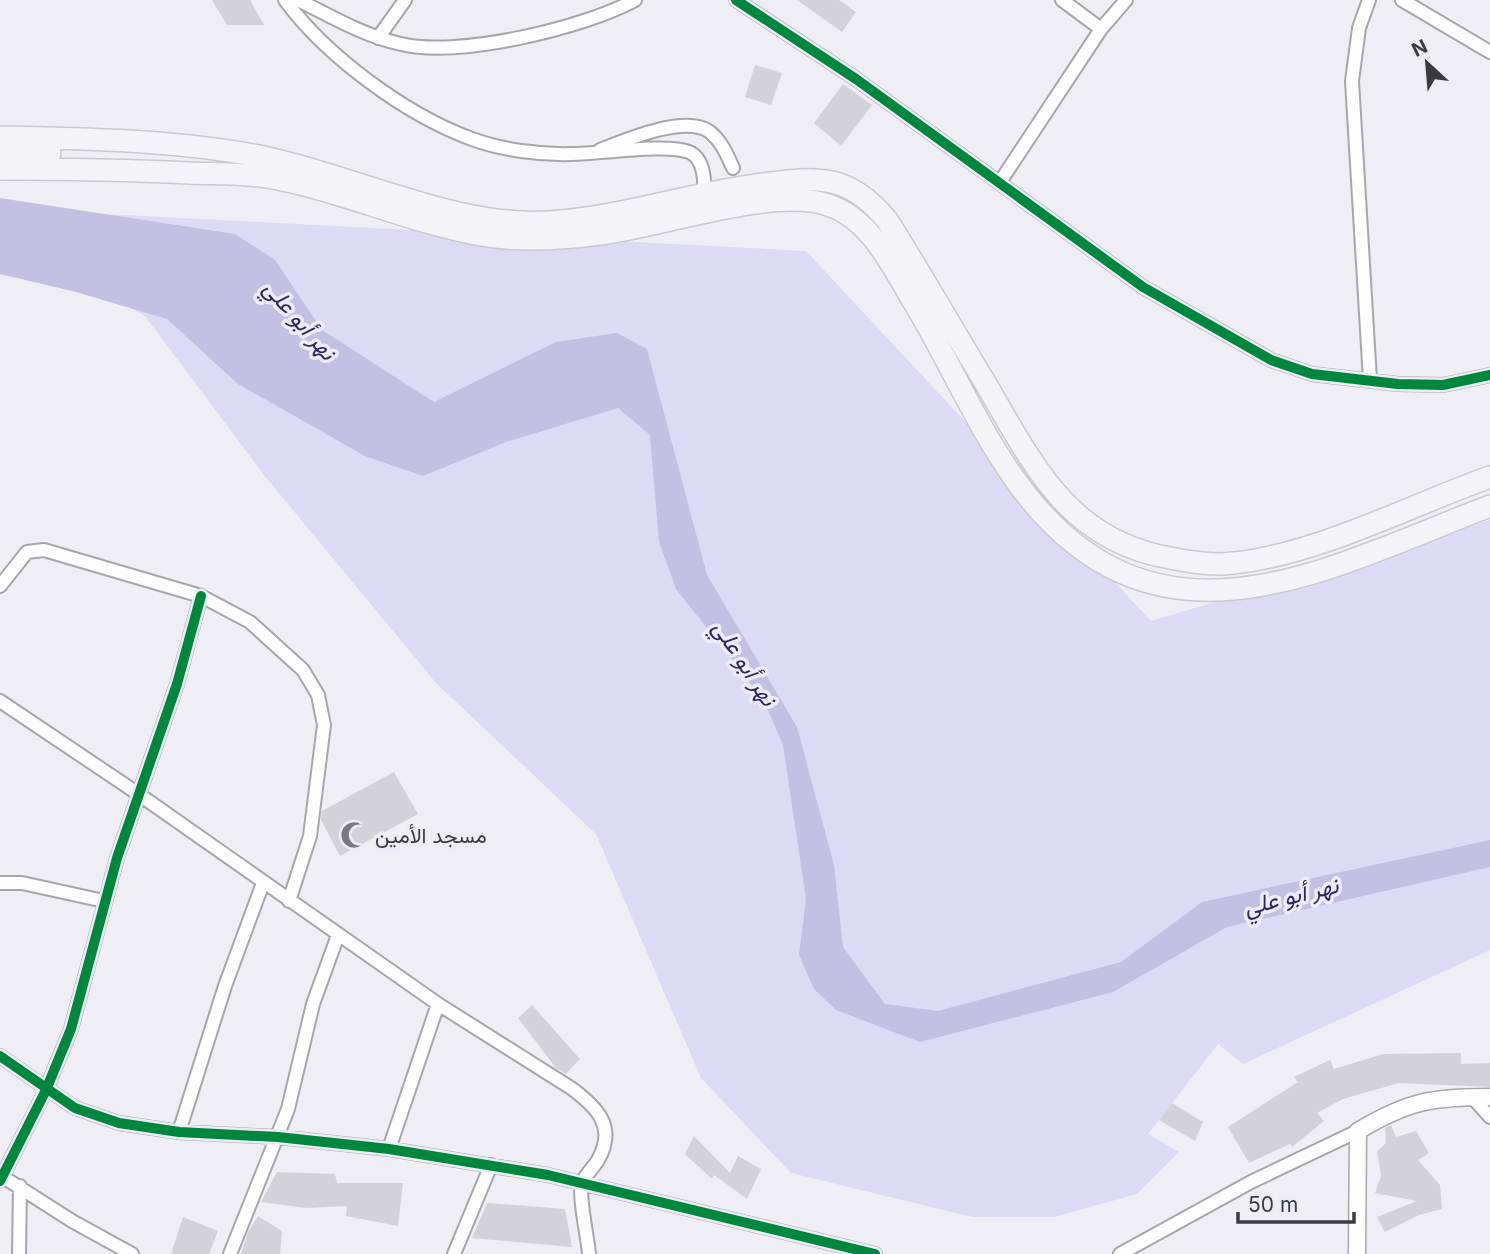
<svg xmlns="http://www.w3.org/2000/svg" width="1490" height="1254" viewBox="0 0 1490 1254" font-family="Inter,Vazirmatn,sans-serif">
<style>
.green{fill:#dcdaf4}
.water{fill:#c3c0e3}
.building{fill:#d3d2d8}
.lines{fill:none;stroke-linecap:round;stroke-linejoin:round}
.minor-casing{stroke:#a7a6ab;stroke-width:16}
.tertiary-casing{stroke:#a7a6ab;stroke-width:19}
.primary-casing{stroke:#cacacd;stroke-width:24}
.minor{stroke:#fdfcfe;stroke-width:12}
.tertiary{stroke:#fdfcfe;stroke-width:16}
.primary{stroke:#f3f3f8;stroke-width:21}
.cycleway-casing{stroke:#ecebf8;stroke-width:15}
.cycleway{stroke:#00873e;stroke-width:10}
.labels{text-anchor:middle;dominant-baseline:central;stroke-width:7;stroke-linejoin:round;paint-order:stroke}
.poi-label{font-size:21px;fill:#3a3a3f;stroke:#ecebf8;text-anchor:start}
.water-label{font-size:23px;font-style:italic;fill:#30255d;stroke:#ecebf8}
</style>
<rect width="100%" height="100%" fill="#efeef5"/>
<path class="green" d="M68 212 806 251 1151 621 1490 520V950L1243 1064 1218 1044 1148 1134 1179 1152 1137 1194 1054 1217H972L791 1173 701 1078 596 834 436 683 264 475 145 316 12 239Z"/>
<path class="water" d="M0 198 235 234 275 260 322 330 434 402 556 342 617 333 647 349 707 575 797 727 834 865 843 947 885 1004 938 1011 1121 962 1202 902 1490 840V867L1227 927 1113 992 920 1042 836 1010 814 989 799 955 806 899 783 745 763 699 676 589 659 542 650 435 618 408 506 442 423 476 365 456 238 384 167 319 76 292 0 274Z"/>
<path class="building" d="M212 0H250L264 25H227Z
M797 0H839L856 12 842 32Z
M755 65 782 73 771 105 745 97Z
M843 84 872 105 841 146 814 123Z
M394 772 418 814 340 856 321 820 322 811Z
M532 1005 580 1059 566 1074 556 1068 518 1018Z
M1461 1053V1064L1490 1063V1087L1399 1083 1343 1099 1317 1113 1324 1121 1292 1147 1290 1144 1249 1163 1228 1127 1298 1082 1294 1077 1330 1060 1334 1069 1383 1054Z
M1172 1103 1203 1122 1195 1141 1159 1120Z
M1391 1125 1396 1137 1416 1131 1429 1153 1418 1160 1440 1185 1442 1209 1419 1215 1385 1232 1377 1217 1417 1201 1375 1193 1381 1176 1377 1151 1386 1143 1385 1128Z
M694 1136 730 1173 738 1156 761 1169 747 1199 714 1175 712 1179 685 1154Z
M277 1172 335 1174 337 1183H403L398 1226 346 1216 347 1206 306 1208 261 1202Z
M487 1203 565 1209 572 1247 472 1238Z
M258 1216 282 1231 280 1254H241L248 1232Z
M183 1217 218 1231 209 1254H171Z"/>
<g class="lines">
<defs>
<path id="minor" d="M285 0C326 56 406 115 472 139 502 150 540 155 572 154 600 154 665 143 689 152 704 158 705 181 704 194
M298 0C331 16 364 36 401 44 458 58 584 28 635 0
M736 0 856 79 1143 287 1271 360 1312 374 1398 384 1443 385 1490 375
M1062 0 1101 29
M1369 0 1359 28 1352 81 1370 380
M1402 0 1490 52
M378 38 405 0
M600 150C625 140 686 114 710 132 722 142 727 155 733 168
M1000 182 1101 29 1126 0
M0 586 27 552 44 550 201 596 250 622 303 670 318 695 324 725 310 836 289 901
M0 701 137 793 438 1004
M0 883H22L104 901
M0 1056 75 1108 119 1123 179 1132 278 1137 389 1149 548 1175 875 1254
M1472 1097 1490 1117
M179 1132 225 986 263 883
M389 1149 438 1004 571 1088C597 1107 617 1127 598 1160 594 1167 586 1174 582 1183 578 1195 588 1239 589 1254
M0 1175 72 1221 132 1254
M0 1181 46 1090 71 1029 117 858 177 684 201 596
M19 1254 20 1186
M230 1254 288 1109 313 1004 338 935
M454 1254 491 1165
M1120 1254 1251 1182 1358 1131"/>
<path id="tertiary" d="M1357 1254 1358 1131C1408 1101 1432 1097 1490 1097"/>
<path id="primary" d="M0 137C88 139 182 140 268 158 359 178 458 228 550 222 623 217 691 193 763 184 785 181 810 177 832 182 855 187 872 202 887 220 920 272 951 326 983 379 1032 462 1066 540 1170 558 1190 562 1213 566 1234 563 1318 554 1409 506 1490 477
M0 153H50
M0 169C63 169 126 170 189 173 214 174 241 173 266 177 339 189 408 222 481 235 519 242 562 239 600 234 660 227 774 186 828 205 872 219 894 270 916 306 954 369 983 441 1029 498 1163 664 1330 567 1490 506"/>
</defs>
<use href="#minor" class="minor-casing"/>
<use href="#tertiary" class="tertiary-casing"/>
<use href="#primary" class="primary-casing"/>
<use href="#minor" class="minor"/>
<use href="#tertiary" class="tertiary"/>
<use href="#primary" class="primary"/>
<defs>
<path id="cycleway" d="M736 0 856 79 1143 287 1271 360 1312 374 1398 384 1443 385 1490 375
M0 1056 75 1108 119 1123 179 1132 278 1137 389 1149 548 1175 875 1254
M0 1181 46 1090 71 1029 117 858 177 684 201 596"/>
</defs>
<use href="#cycleway" class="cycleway-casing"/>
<use href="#cycleway" class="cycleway"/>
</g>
<defs>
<symbol id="mosque-bare" viewBox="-9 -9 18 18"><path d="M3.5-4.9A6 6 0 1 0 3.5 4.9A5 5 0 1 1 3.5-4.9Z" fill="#79797f" stroke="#ecebf8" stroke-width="2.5" paint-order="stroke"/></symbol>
</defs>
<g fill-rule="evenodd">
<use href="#mosque-bare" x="335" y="816" width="38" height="38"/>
</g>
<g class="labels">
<g class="poi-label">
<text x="375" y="835">مسجد الأمين</text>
</g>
<g class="water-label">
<text transform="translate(300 320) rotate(49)">نهر أبو علي</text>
<text transform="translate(745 663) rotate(57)">نهر أبو علي</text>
<text transform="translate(1291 896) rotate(-14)">نهر أبو علي</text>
</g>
</g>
<g transform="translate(1427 63) rotate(334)" stroke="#ecebf8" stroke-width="5" paint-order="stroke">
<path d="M0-5L12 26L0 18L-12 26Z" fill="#3a3a3f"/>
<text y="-10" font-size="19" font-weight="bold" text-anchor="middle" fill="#3a3a3f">N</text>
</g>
<path d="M1238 1212v10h116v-10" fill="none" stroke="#3a3a3f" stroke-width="3.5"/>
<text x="1248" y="1212" font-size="21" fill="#3a3a3f" stroke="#ecebf8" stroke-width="5" paint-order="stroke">50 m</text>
</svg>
